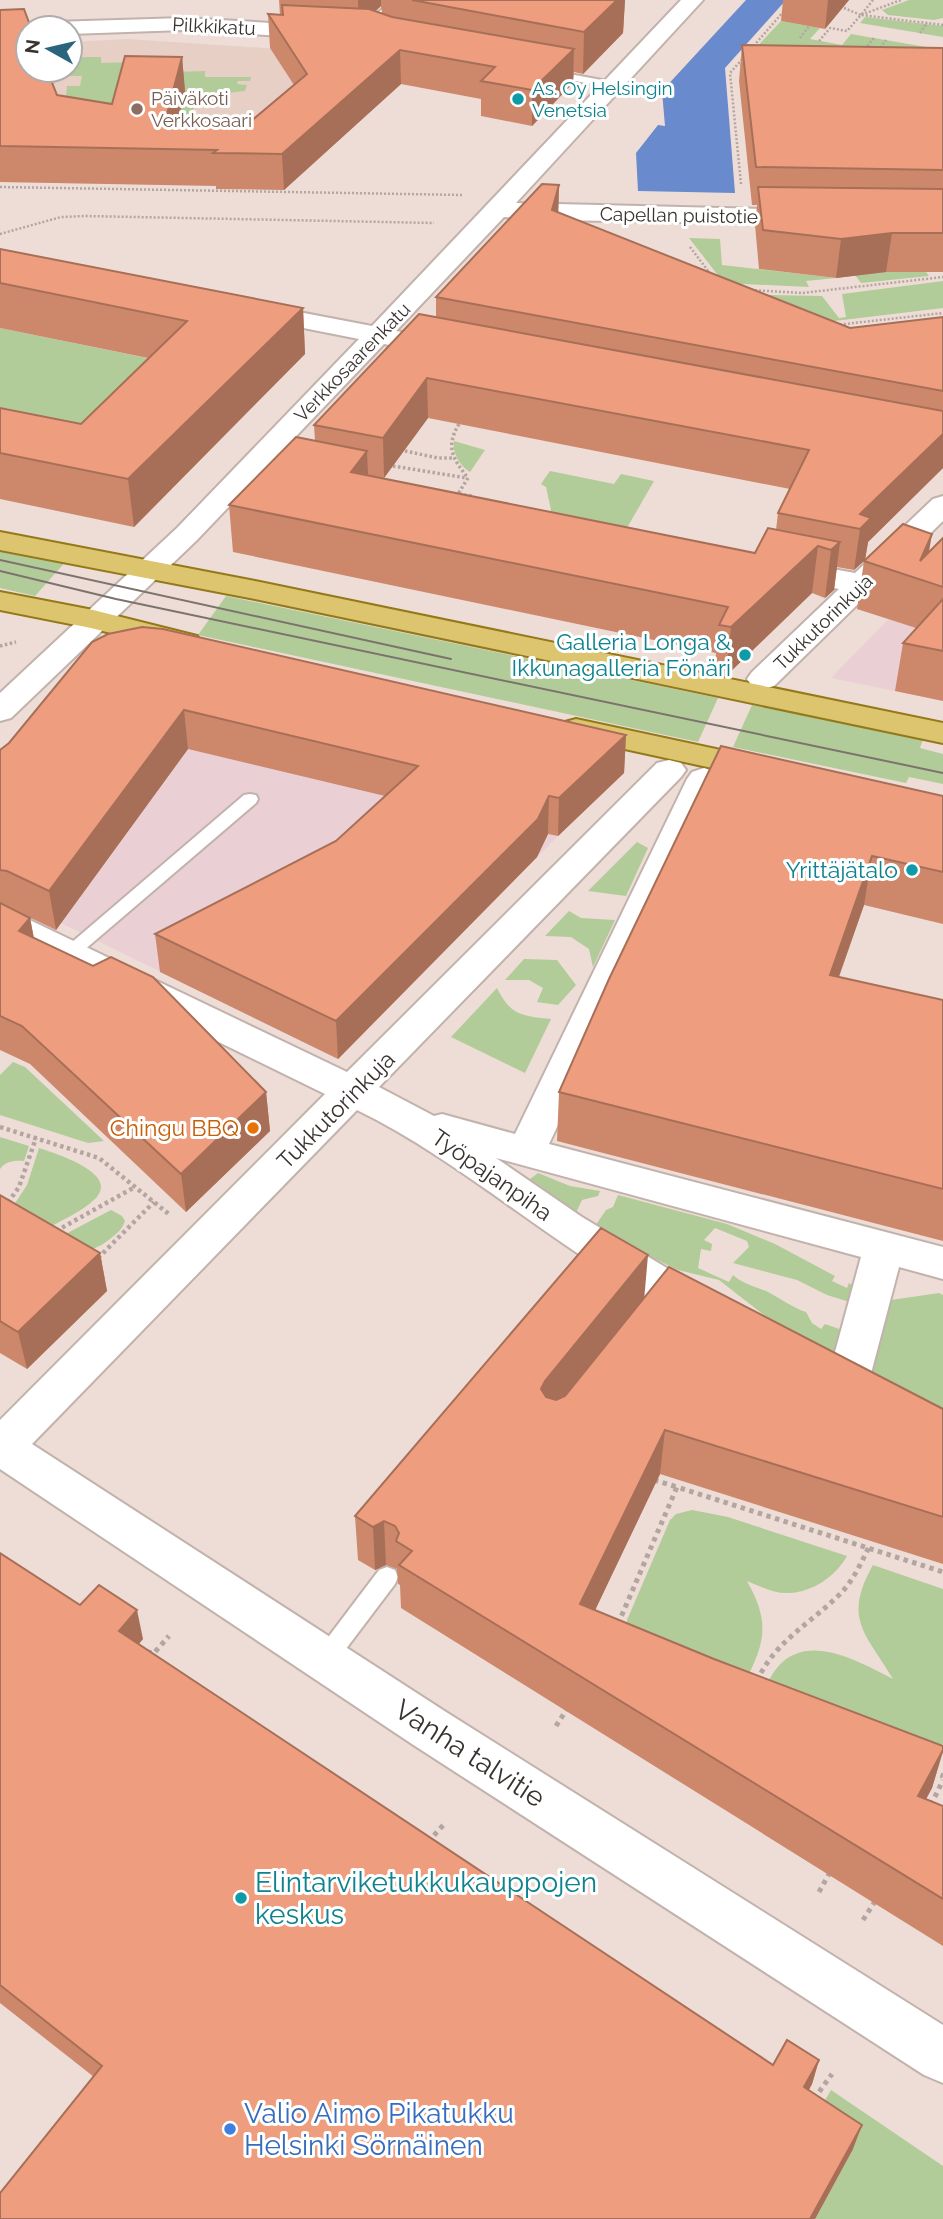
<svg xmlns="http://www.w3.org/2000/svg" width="943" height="2219" viewBox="0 0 943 2219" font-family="Raleway,sans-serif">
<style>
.commercial{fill:#ead0d5}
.built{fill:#e7cfc5}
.green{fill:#b1cc98}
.water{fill:#698acc}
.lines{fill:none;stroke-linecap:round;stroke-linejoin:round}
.lane-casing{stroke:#c2b2ac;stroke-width:4}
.street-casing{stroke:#c2b2ac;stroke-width:4}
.primary-casing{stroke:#937919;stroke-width:4}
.path-far3{stroke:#b3a5a0;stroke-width:2.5;stroke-dasharray:2 2;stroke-linecap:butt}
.path-far2{stroke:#b3a5a0;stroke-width:3.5;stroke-dasharray:2.5 2.5;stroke-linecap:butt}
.path-far1{stroke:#b3a5a0;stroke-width:4.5;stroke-dasharray:3.5 3.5;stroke-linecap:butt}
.path{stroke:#b3a5a0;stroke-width:5;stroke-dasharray:4.5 4.5;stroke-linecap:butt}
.lane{fill:#fff;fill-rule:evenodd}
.street{fill:#fff;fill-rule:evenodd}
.primary{fill:#dcc56e;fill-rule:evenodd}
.tram{stroke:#7c726e;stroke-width:2}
.wall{fill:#cd886c;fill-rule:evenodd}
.shaded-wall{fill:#a76f58}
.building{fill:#ee9e7e;stroke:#a76f58;stroke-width:2}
.culture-dot{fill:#0f9aa8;stroke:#fff;stroke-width:2.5}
.education-dot{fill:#8d6e63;stroke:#fff;stroke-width:2.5}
.food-dot{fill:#e8710a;stroke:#fff;stroke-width:2.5}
.shop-dot{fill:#3f7fe0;stroke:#fff;stroke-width:2.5}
.labels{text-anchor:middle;stroke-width:6;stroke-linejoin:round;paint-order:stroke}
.far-street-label{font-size:19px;fill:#393330;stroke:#fff}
.far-culture-label{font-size:19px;fill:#0d838f;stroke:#fff;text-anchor:start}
.far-education-label{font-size:19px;fill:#785e54;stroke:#fff;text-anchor:start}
.culture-label{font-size:23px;fill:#0d838f;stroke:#fff;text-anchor:end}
.street-label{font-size:23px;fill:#393330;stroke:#fff}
.food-label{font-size:23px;fill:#c56008;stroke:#fff;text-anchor:end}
.near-street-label{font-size:28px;fill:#393330;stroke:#fff}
.near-culture-label{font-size:28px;fill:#0d838f;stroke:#fff;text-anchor:start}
.near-shop-label{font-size:28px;fill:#366cbe;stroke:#fff;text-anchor:start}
</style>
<rect width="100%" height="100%" fill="#eeddd6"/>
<!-- commercial -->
<g class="commercial">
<path d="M943 563V701L831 678Z"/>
<path d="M98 680 624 773 558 836 338 1059 61 923 0 794Z"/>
</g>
<!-- built -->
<path class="built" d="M128 39 341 53 183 185 0 182V45L28 70H70V42Z"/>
<!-- green -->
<g class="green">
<path d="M909 0H943V18L934 20 888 15 882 10Z"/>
<path d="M865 17 943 26V37L860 23Z"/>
<path d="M781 21 820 28 810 39 842 45 851 34 943 50 762 67 739 66Z"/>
<path d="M82 57H101V63L130 62 173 72 205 71V77H251L250 81H238L237 84 247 85 245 91 218 94 216 102H196L187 123 65 108 67 86H80L82 76H59L60 70H70V60Z"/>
<path d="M689 238 720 239 722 265 836 278 806 281 809 287 724 283Z"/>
<path d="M886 272H926L929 276 861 283 855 275Z"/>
<path d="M943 281V308L801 325 758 302 770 295 822 296 839 318 846 317 842 294Z"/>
<path d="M0 328 191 367 88 472 0 454Z"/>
<path d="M454 441 485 450 470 472C460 466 452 453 454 441Z"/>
<path d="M550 471 614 484 621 474 654 481 624 533 547 518 551 510 546 487 541 484Z"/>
<path d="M0 546 68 559 35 596 0 588Z"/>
<path d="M226 596 718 698 698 742 198 635Z"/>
<path d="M752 705 923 739 920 748 943 754V784L909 777 906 783 733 747Z"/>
<path d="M637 842 648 848 626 896 588 891Z"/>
<path d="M569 911 581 918 615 920 593 967 589 949 571 937 545 936Z"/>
<path d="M524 959 557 960 576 985 558 1005 537 1002 543 988 529 980H505Z"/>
<path d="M497 988C511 1016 522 1016 551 1019L525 1073 451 1037Z"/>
<path d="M13 1062 25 1067 104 1141 88 1143 0 1115V1075Z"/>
<path d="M0 1137 29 1146 24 1161C14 1160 6 1161 0 1169Z"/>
<path d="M39 1148C54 1153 120 1173 96 1198 82 1212 60 1221 43 1231L10 1211 27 1185Z"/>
<path d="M538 1173 570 1186 600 1191 598 1196 582 1200 574 1217 521 1186Z"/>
<path d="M618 1195 727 1224 775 1244 835 1276 832 1281 847 1288 849 1283 865 1292 859 1305 827 1295 797 1280 733 1263 749 1247 747 1241 715 1228 704 1240 712 1244 711 1251 701 1249 698 1268 729 1282 733 1275C745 1286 761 1287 775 1296 786 1302 794 1308 806 1312L812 1323 821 1329 825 1324 848 1332 843 1357 773 1322 719 1280 678 1270 593 1229 606 1210 613 1207Z"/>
<path d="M111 1210 122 1216 125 1221C122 1230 117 1233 110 1239 88 1256 82 1249 58 1238Z"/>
<path d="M939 1293 943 1295V1410L869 1371 884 1301Z"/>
<path d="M692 1510 728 1517 847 1556C836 1576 813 1592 789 1593 775 1594 760 1586 747 1581 771 1624 765 1643 743 1686L627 1632V1620L670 1520 676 1514Z"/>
<path d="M873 1565 943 1589V1743L937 1761 763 1695C787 1623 846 1654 893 1679 867 1634 842 1620 873 1565Z"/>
<path d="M831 2090 943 2166V2219H815L853 2149 813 2121Z"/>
</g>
<!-- water -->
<path class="water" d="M746 0H786L725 68 735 193 638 191 636 153 658 125 665 126 662 91Z"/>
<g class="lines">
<!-- lane casing -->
<g class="lane-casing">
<g id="lane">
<path d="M547 70 613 82 619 85 613 88 543 75V71Z"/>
<path d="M250 794 256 795 258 799 256 803 76 957H64L61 953 64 949 244 795Z"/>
<path d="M387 1567 395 1570 398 1577 395 1584 333 1666 325 1670 317 1666 313 1659 317 1652 379 1570Z"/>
</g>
</g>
<!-- street casing -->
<g class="street-casing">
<g id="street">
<path d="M393 0H416L373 40 365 41 184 30 70 34V28H41L44 23 52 22 184 18 360 28Z"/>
<path d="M681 0H703L516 203 808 210 817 212 820 217 817 222 808 224 547 220 504 217 396 331 408 333 412 339 408 345 399 347 384 344 197 540 11 718 0 721V693L177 528 359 339 243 316 239 311 243 306 252 303 372 326Z"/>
<path d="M943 496V521L774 686 763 689 752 686 747 679 752 672 839 589 771 575 767 569 771 563 782 560 855 573 933 499Z"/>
<path d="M669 760 681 763 686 770 681 777 379 1087 434 1116 442 1114 515 1134 687 779 692 772 704 768 716 772 721 779 549 1144 943 1247V1279L899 1267 868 1385 862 1397 847 1402 832 1397 826 1385 861 1257 496 1158 582 1217 715 1297 721 1309 715 1321 700 1325C665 1314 634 1290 603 1270 521 1218 445 1153 357 1110L32 1444 446 1712 943 2025V2083L924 2075 412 1744 0 1469V1420L325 1094 0 935V908L13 912 347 1072 657 763Z"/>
</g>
</g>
<!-- primary casing -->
<g class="primary-casing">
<g id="primary">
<path d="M0 532 255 581 943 723V743L255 599 0 550Z"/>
<path d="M0 592 93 610 197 636 202 643 197 650 186 652 91 628 0 610Z"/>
<path d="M576 719 767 760 779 763 784 770 779 777 767 780 565 736 560 729 565 722Z"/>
</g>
</g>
<!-- path-far3 -->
<g class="path-far3">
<path d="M873 0 861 15 943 25"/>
<path d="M844 8 861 15"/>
<path d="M920 33 927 23"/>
<path d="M800 38 809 26"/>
<path d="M819 41 830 28 847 31 861 15 901 0"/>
<path d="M751 49 784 11"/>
<path d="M865 49 874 38"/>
<path d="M878 51 886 40"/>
<path d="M741 184 730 73 745 56"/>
<path d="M0 187 463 195"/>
<path d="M0 234 61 217 85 216 434 223"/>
<path d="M690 247 712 276"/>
<path d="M751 290 802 293 943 277"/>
<path d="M836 325 943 313"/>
</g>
<!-- path-far2 -->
<g class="path-far2">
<path d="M459 424C445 447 453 459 468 478L458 494 472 496"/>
<path d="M405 451 438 458H453"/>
<path d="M393 466 467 478"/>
<path d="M0 646 16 642"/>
</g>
<!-- path-far1 -->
<g class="path-far1">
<path d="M0 1127 99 1158 170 1215"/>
<path d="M0 1214 19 1187 36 1138"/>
<path d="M56 1231 135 1187"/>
<path d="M98 1258 154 1202"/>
</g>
<!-- path -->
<g class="path">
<path d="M654 1480 677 1487"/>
<path d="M618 1624 677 1487 943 1572"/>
<path d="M147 1652 154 1653 169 1636"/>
<path d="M757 1681C775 1641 810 1624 840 1594 853 1581 861 1563 869 1547"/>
<path d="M556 1726 569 1706"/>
<path d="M932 1772 943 1776"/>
<path d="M931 1805 943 1780"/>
<path d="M428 1842 446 1822"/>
<path d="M819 1892 829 1874"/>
<path d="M863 1920 876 1900"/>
<path d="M814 2099 832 2074"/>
</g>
<!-- lane -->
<use href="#lane" class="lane"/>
<!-- street -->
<use href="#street" class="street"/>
<!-- primary -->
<use href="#primary" class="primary"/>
<!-- tram -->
<g class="tram">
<path d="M0 560 451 659"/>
<path d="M0 571 116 599 943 773"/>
</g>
</g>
<!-- wall -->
<g class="wall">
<path d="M279 0H625L623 33 583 74 574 72 573 83 532 126 481 116V99L401 84 284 190 216 189V186L0 182V10L57 95 112 104 182 57 185 91 179 116 244 127 294 85 270 48 268 14 280 15ZM381 6 382 13 376 11Z"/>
<path d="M783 0H849L825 29 781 21Z"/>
<path d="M742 45 943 48V272H886L836 278 759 269 755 225 757 205H752L739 81Z"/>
<path d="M559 185 558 213 850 328 943 317V468L868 542 865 560 854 570 837 567 834 590 825 598 812 593 726 676 714 673 716 653 233 552 229 505 315 441 314 425 436 317V297ZM428 418 790 489 778 513 776 530 755 553 368 475 384 478Z"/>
<path d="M0 249 303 308 305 354 134 527 0 499V408L81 424 148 358 0 328Z"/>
<path d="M943 538V701L895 691 903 643 916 628 857 609 864 561 929 552Z"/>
<path d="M92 642 626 735 624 773 558 836 548 834 537 857 338 1059 160 972 155 934 336 841 385 796 188 749 56 930 14 910 30 918 34 938 266 1092 270 1131 186 1212 30 1064 0 1050V750L9 743Z"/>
<path d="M943 796V924L864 905 839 977 943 1000V1241L557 1141 559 1092Z"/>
<path d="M0 1195 100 1253 107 1291 27 1369 0 1353Z"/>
<path d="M644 1299 943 1409V1564L660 1474 595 1610 714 1659 943 1746V1752L932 1788 926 1799 943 1806V1946L401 1608 400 1585 398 1584 397 1569 386 1565 375 1570 358 1560 355 1516Z"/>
<path d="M0 1553 80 1605 143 1639 139 1644 773 2065 819 2060 812 2084 809 2090 853 2149 815 2219H0L94 2077 0 2003Z"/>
</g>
<!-- shaded-wall -->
<g class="shaded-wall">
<path d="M358 0H381V6L359 25Z"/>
<path d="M617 0H625L623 33 583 74 584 32Z"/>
<path d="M828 0H849L825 29Z"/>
<path d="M574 49 573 83 532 126V90Z"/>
<path d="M400 50 401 84 284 190 282 154Z"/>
<path d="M182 57 185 91 171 149 167 114Z"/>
<path d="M559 185 558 223 552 210Z"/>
<path d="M892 233 886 272 836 278 841 239Z"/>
<path d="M303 308 305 354 134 527 128 479Z"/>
<path d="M427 378 428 418 384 478 383 438Z"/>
<path d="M943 434V468L868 542 865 560 854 570 860 529V514Z"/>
<path d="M367 451 369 498 351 472Z"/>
<path d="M932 534 924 581 920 561Z"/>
<path d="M840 542 834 590 825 598 831 550Z"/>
<path d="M818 546 812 593 726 676 731 627Z"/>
<path d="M184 710 188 749 56 930 49 891Z"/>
<path d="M626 735 624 773 558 836 559 798Z"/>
<path d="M549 796 548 834 537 857 338 1059 336 1021Z"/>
<path d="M872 856 864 905 822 1024 830 975Z"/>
<path d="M30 918 37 956 19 931Z"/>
<path d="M266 1092 270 1131 186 1212 181 1174Z"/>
<path d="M100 1253 107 1291 27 1369 18 1332Z"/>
<path d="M648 1255 644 1301 543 1425 541 1389 545 1381Z"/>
<path d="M665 1430 660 1474 578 1646 580 1604Z"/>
<path d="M384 1521 386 1565 375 1570 373 1527Z"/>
<path d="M137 1610 143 1639 125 1659 119 1631Z"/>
<path d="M943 1750 932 1788 906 1836 918 1796Z"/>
<path d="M819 2060 812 2084 797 2110 804 2087Z"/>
<path d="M862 2125 853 2149 815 2219H810Z"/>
</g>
<!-- building -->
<g class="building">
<path d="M412 0H617L584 32Z"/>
<path d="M282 5 369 9 392 17 574 49 532 90 481 81 495 67 400 50 282 154 213 153 217 150 0 146V10L24 9 31 28H28V70H47L57 95 112 104 125 56 182 57 167 114 244 127 307 74 268 14 283 15Z"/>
<path d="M742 45 943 48V170L756 167Z"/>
<path d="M542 184 559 185 552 210 850 328 943 317V391L436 297Z"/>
<path d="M758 187 943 189V233H892L841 239 763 230Z"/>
<path d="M0 249 303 308 128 479 0 453V408L81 424 187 321 0 283Z"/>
<path d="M419 314 943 411V434L860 514 871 518 860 529 778 513 809 450 427 378 383 438 314 425Z"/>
<path d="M296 437 367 451 351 472 755 553 768 528 840 542 831 550 818 546 731 627 719 625 728 607 229 505Z"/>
<path d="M903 524 932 534 920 561 943 538V587L864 561Z"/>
<path d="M943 599V651L903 643Z"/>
<path d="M142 627 163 629 626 735 559 798 549 796 538 819 336 1021 155 934 336 841 418 766 184 710 49 891 7 871 0 870V750L9 743 92 642 108 634Z"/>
<path d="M721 746 943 796V872L872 856 830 975 943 1000V1189L559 1092 609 979Z"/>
<path d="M0 903 30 918 19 931 93 966 111 957 153 977 266 1092 181 1174 22 1026 0 1016Z"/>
<path d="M0 1195 100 1253 18 1332 0 1321Z"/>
<path d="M601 1228 648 1255 545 1381 541 1389 546 1397 556 1400 565 1396 669 1267 943 1409V1517L665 1430 580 1604 714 1659 943 1746V1750L918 1796 943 1806V1899L399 1565 412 1551 396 1541 399 1533 395 1526 384 1521 373 1527 355 1516Z"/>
<path d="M0 1553 80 1605 99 1585 137 1610 119 1631 773 2065 787 2040 819 2060 804 2087 862 2125 810 2219H0V2193L102 2066 0 1985Z"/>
</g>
<!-- markers -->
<g class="culture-dot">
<circle cx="518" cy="99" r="7"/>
<circle cx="745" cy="655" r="7"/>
<circle cx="912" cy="870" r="7"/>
<circle cx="241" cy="1898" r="7"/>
</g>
<circle class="education-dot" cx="137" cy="109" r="7"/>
<circle class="food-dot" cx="253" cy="1128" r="7"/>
<circle class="shop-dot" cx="230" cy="2129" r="7"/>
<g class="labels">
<!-- far-street labels -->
<g class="far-street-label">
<text transform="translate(214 26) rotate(3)" y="7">Pilkkikatu</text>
<text transform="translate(679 215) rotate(1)" y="7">Capellan puistotie</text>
<text transform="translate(352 362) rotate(-46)" y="7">Verkkosaarenkatu</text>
<text transform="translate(823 622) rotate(-44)" y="7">Tukkutorinkuja</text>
</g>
<!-- far-culture labels -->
<g class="far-culture-label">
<text x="532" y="95">As. Oy Helsingin<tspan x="532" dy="22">Venetsia</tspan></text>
</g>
<!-- far-education labels -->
<g class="far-education-label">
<text x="151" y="105">Päiväkoti<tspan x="151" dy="22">Verkkosaari</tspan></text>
</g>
<!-- culture labels -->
<g class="culture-label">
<text x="731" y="650">Galleria Longa &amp;<tspan x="731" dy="26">Ikkunagalleria Fönäri</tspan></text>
<text x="898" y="878">Yrittäjätalo</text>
</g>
<!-- street labels -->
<g class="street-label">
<text transform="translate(336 1110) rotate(-45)" y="8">Tukkutorinkuja</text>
<text transform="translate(492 1175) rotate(35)" y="8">Työpajanpiha</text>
</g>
<!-- food labels -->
<g class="food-label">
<text x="239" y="1136">Chingu BBQ</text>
</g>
<!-- near-street labels -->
<g class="near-street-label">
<text transform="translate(470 1753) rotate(33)" y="10">Vanha talvitie</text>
</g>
<!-- near-culture labels -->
<g class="near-culture-label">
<text x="255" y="1892">Elintarviketukkukauppojen<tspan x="255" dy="32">keskus</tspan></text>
</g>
<!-- near-shop labels -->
<g class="near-shop-label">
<text x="244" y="2123">Valio Aimo Pikatukku<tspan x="244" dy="32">Helsinki Sörnäinen</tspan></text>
</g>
</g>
<!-- north arrow -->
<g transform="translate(49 49) rotate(278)"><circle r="33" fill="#ffffff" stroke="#b0adac" stroke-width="2"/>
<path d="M0-5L12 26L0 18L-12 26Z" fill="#2a657d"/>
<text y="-10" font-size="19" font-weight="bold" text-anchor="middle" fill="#393330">N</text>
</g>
</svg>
